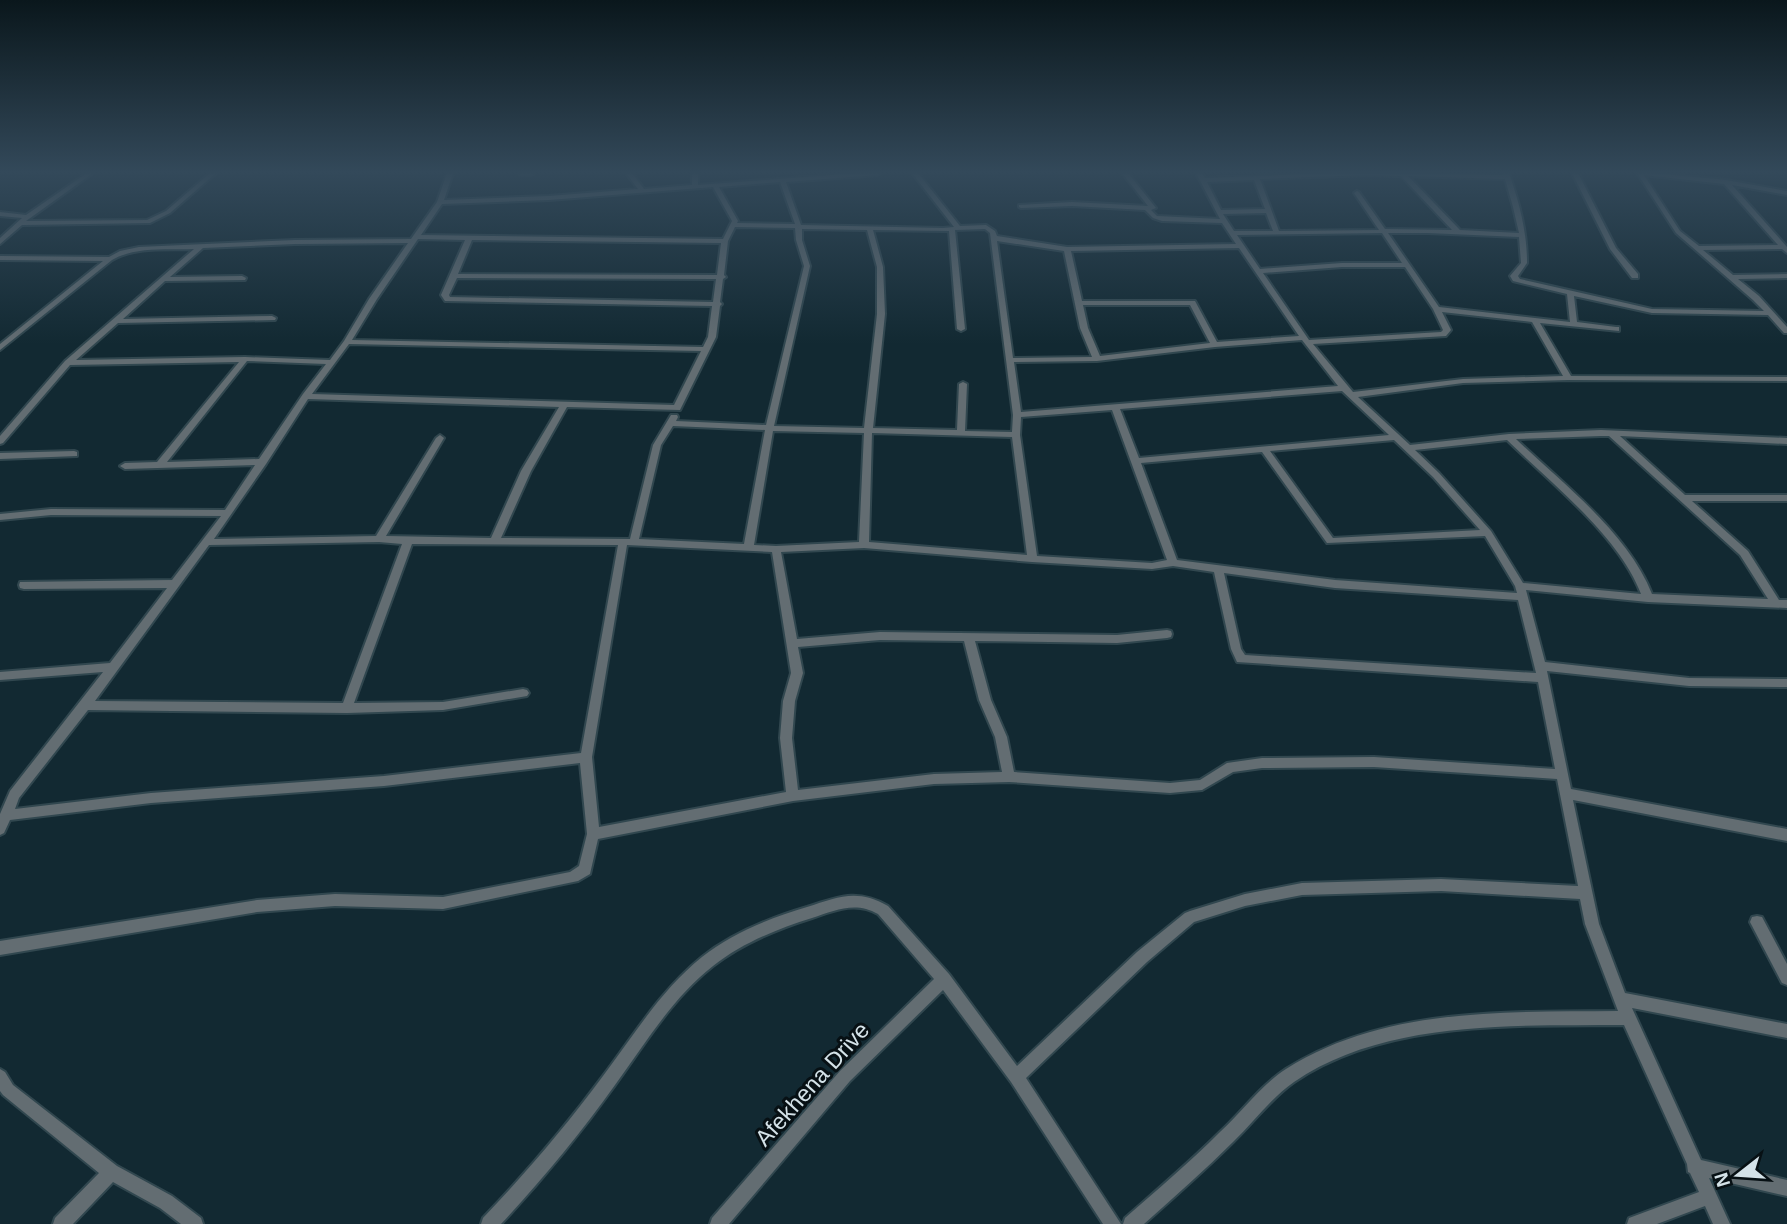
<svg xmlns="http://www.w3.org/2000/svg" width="1787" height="1224" viewBox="0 0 1787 1224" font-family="Arial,sans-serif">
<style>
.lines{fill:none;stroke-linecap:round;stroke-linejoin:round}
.street-casing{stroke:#31474f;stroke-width:4}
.street{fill:#636d72;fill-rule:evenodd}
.labels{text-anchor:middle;stroke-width:6;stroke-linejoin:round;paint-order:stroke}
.near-street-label{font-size:23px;fill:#d4e2e8;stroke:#071014}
</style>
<rect width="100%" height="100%" fill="#122932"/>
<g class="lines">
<!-- street casing -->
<g class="street-casing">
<g id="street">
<path d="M87 173H93L26 221 147 220 166 211 210 173H216L170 213 150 223 22 225 0 244V238L22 218 0 216V212L26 215Z"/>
<path d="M447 173H453L444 200 549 196 638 189 626 173H632L644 189 692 185V173H698V185L859 173H880L877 175 786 182 801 225 943 228 954 227 912 173H918L960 226 986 225 995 231 997 236 1067 247 1236 244 1222 223 1162 221 1153 218 1145 210 1072 206 1021 208 1019 207V205L1072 202 1148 206 1122 173H1128L1156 208 1151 210 1157 216 1220 219 1196 173H1202L1205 178 1333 173 1504 175 1503 173H1509C1519 202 1527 231 1527 263L1518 276 1520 279 1652 309 1764 311 1753 300 1676 233 1637 173H1653L1726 180 1787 191V195L1732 185 1787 247V253L1782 249 1703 250 1733 275 1787 274V278L1738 279 1759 296 1787 327V333H1784L1768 315 1652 313 1574 296 1577 322 1616 327H1619V331L1540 323 1571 376 1787 377V381L1568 380 1463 383 1358 397 1410 445 1509 434 1601 430 1787 438V444L1620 436 1685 495H1787V501H1692L1748 551 1779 600H1787V608L1648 602 1526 590 1545 662 1689 678 1787 679V687L1689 686 1547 671 1571 789 1787 829V841L1573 800 1599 924 1625 993 1787 1024V1038L1632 1008 1701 1160 1787 1180V1196L1709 1178 1730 1224H1713L1705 1206 1657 1224H1627L1629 1218 1699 1192 1690 1173 1688 1172 1687 1164 1624 1025C1518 1026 1386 1019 1294 1082 1271 1098 1254 1122 1234 1141 1205 1170 1174 1197 1144 1224H1123L1125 1218C1157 1190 1190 1162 1220 1132 1242 1112 1260 1086 1286 1069 1384 1007 1506 1012 1618 1011L1585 924 1580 899 1441 891 1302 895 1245 906 1194 922 1147 962 1026 1078 1121 1224H1103L1011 1082 943 990 850 1081 729 1224H710L712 1218 840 1071 934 979 878 914C856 901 835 910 812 918 777 929 742 943 713 966 672 998 645 1044 615 1085 580 1134 542 1180 501 1224H481L483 1218C526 1173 566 1126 603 1076 634 1035 661 990 702 957 732 933 770 918 807 907 838 897 857 888 888 906L949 974 1017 1066 1137 952 1185 913 1190 911 1245 894 1302 883 1441 879 1578 886 1557 779 1374 767 1262 768 1233 772 1202 790 1170 793 1009 782 934 784 793 801 598 839 590 874 578 881 443 909 335 906 257 912 0 955V941L257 900 335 894 443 897 570 872 579 866 587 834 580 763 384 786 151 803 10 820 4 833 0 835V814L10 791 103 672 0 680V672L110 663 167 588 24 589 20 588 19 585 20 582 172 580 221 516 51 515 0 520V514L51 509 225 510 255 465 125 469 120 466 125 463 157 462 239 362 70 365 3 443 0 444V436L65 361 194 249C167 250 136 246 112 260L0 350V344L103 261 0 260V256L109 257 120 251 139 247 295 240 411 239 437 202ZM1366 175 1401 176 1452 230 1385 229 1359 192 1357 191 1354 193 1379 230 1279 231 1260 179ZM1644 175 1724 184 1778 245 1699 246 1680 231ZM1408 176 1505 179 1513 207 1519 233 1460 230ZM1254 180 1265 209 1221 210 1207 182ZM780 182 795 224 737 223 738 221 719 187ZM713 187 732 221 723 239 421 235 442 204 549 200ZM1266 213 1273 231H1234L1223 214ZM735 227 795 228 796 240 804 266 766 425 676 421 678 417 677 415H671L653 445 630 539 501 538 531 471 567 407 680 410 716 337 720 306 722 304 720 302 723 279 726 277 724 275 728 241ZM802 229 867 230 877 267V314L864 428 774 426 810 266 802 240ZM985 229 990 233 1013 415 1012 432 965 431 967 384 963 382 959 384 957 430 873 428 885 314 883 267 873 230 949 231 957 329 961 331 965 329 955 230ZM1382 233 1402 263H1342L1260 269 1237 235ZM1388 233H1428L1519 237 1521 263 1510 276 1513 281 1567 294 1570 322 1439 307ZM418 239 465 240 441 295 445 301 712 306 708 337 703 347 352 340 377 299ZM472 240 721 243 717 275 458 274ZM997 241 1064 251 1080 328 1092 357 1013 358ZM408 243 369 299 344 341 330 360 245 357 76 360 118 323 275 320 276 318 272 316 123 319 165 281 245 280 246 278 242 276 170 277 203 248 295 244ZM1239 248 1299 336 1217 342 1195 301H1082L1071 251ZM1342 267H1405L1433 309 1443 330 1441 332 1309 340 1263 273ZM457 278 716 279 713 302 450 297 449 295ZM1083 305H1190L1210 343 1100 356 1088 328ZM1442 312 1532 322 1563 376 1463 379 1353 392 1313 344 1446 336 1451 330ZM1302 340 1338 386 1021 412 1014 362 1097 361 1215 347ZM349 344 701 351 674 405 312 394ZM247 361 326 364 303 394 259 459 167 462ZM1342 391 1389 435 1139 458 1120 409ZM308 399 559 407 521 471 491 538 386 536 444 438 440 435 436 438 376 536 214 539 266 464ZM1112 410 1167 560 1152 563 1037 556 1020 435 1021 417ZM673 426 765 430 744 544 639 539 661 445ZM773 431 864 433 859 542 776 546 754 545ZM872 433 1012 437 1027 555 869 542ZM1601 436H1609L1740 555 1768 599 1652 594C1628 533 1563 484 1516 439ZM1394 440 1433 477 1480 530 1333 538 1270 451ZM1507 440C1551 483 1619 536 1641 594L1523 583 1491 531 1439 473 1415 450ZM1262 452 1327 543 1485 536 1515 586 1517 593 1335 580 1177 560 1141 463ZM379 542 402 544 343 703 95 701 209 545ZM412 544 618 545 581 753 384 776 151 793 15 809 19 798 88 710 347 713 443 710 527 696 529 693 527 690 523 689 443 702 354 703ZM627 545 772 552 791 673 783 701 780 738 786 792 599 827 592 757ZM864 548 1032 562 1152 569 1173 566 1214 572 1231 649 1237 662 1538 682 1555 769 1374 757 1262 758 1227 763 1200 780 1170 783 1014 772 1007 737 991 700 975 641 1117 643 1167 638 1171 637 1172 634 1171 631 1167 630 1117 635 880 632 797 639 781 552ZM1224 573 1335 588 1518 600 1536 673 1245 655 1241 649ZM880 640 964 641 979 700 995 737 1002 772 934 774 798 790 792 738 795 701 803 673 798 647Z"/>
<path d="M519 173H534C531 176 522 176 519 173Z"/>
<path d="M1572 173H1578L1616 248 1638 274V278H1632L1610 249Z"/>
<path d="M74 451 77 452V456L0 459V453Z"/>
<path d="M1757 916 1762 917 1787 964V985L1782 983 1750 922 1752 917Z"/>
<path d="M0 1069 5 1072 13 1085 117 1166 172 1196 201 1218 203 1224H181L160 1208 113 1182 73 1224H53L55 1218 99 1173 3 1095 0 1091Z"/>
</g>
</g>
<!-- street -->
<use href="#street" class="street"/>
</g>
<!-- sky -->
<linearGradient id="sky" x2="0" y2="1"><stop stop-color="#0a171c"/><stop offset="0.5" stop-color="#33495a"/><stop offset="1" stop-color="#33495a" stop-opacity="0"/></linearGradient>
<rect width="1787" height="344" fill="url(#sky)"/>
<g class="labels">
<!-- near-street labels -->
<g class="near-street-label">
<text transform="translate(812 1084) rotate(-48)" y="8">Afekhena Drive</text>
</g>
</g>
<!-- north arrow -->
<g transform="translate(1738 1175) rotate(253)" stroke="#071014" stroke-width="5" paint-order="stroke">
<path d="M0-5L12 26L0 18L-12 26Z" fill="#d4e2e8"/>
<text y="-10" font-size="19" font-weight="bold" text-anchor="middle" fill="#d4e2e8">N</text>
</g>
</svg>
